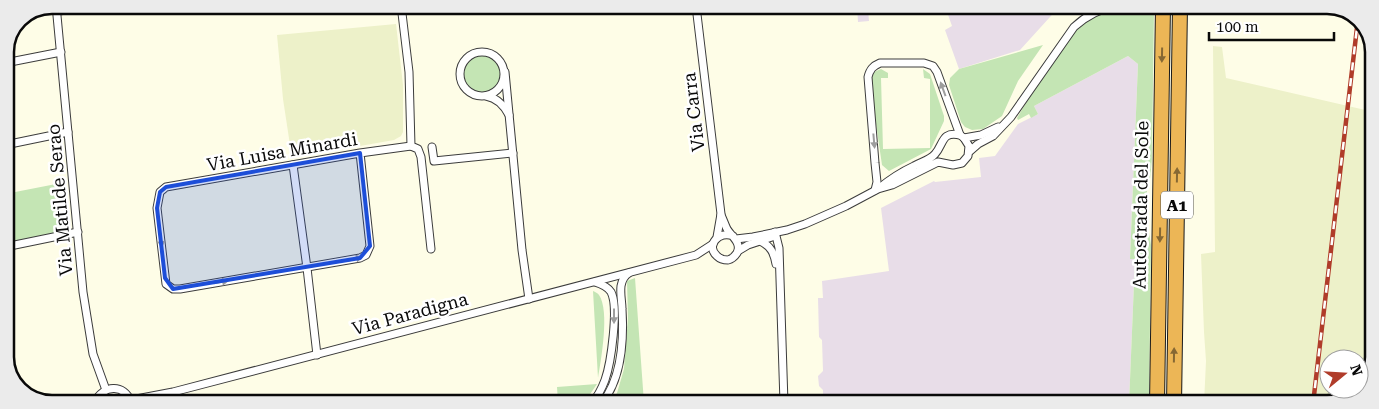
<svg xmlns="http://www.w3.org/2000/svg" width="1379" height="409" viewBox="0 0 1379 409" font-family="'Roboto Serif',serif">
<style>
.industrial{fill:#e8dde8}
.farmland{fill:#edf1c9;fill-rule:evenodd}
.green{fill:#c4e5b4}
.plaza{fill:#ebead9}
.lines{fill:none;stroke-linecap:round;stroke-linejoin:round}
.street-casing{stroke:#3c3c3c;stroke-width:9}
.highway-casing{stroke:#1a1a1a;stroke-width:16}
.street{stroke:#fff;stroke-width:7}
.highway{stroke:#ecb656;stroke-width:14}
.rail-casing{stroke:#b03c2a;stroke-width:4.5}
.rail{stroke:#fff;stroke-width:2.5;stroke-dasharray:8;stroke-linecap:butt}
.oneway{fill:#866833}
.oneway2{fill:#9d9d9d}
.marked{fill:#1d4ed8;fill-opacity:0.2;stroke:#1d4ed8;stroke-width:4;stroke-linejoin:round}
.labels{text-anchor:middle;stroke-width:5;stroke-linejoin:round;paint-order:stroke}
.shield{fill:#fff;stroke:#535353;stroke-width:1}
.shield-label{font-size:16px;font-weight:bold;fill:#090909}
.street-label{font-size:18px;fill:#090909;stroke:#fff}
.rim{fill:none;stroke:#090909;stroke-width:2.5}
</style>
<rect width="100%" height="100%" fill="#fefde7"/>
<!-- industrial -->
<g class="industrial">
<path d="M857 6H1060L1020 50 959 69 945 30 952 26 946 9H868L869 21 858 22Z"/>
<path d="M1128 56 1138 64 1130 258 1135 259 1129 404 823 403V390L819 386 818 376 823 371 822 340 819 337 818 298H823L822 281 889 271 881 208 934 181 935 182 981 177 979 158 995 156 1018 124 1038 114 1034 106Z"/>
</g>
<!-- farmland -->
<g class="farmland">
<path d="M396 24 403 85V132L401 136 394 140 292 158 283 99 277 35Z"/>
<path d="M1213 46 1222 47 1226 78 1374 112 1372 370 1356 394 1327 404H1204L1206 361 1204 332 1201 254 1215 252ZM1329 359H1359V389H1329Z"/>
</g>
<!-- green -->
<g class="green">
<path d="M1140 8 1154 10 1152 159 1150 179 1147 189 1146 214 1151 245 1149 404H1129L1135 259H1130L1138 64 1128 56 1034 106 1038 114 1031 118 1029 114 1018 120 1017 118 1034 89 1073 34C1093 12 1111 9 1140 8Z"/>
<path d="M1043 45 1018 81 1002 116 983 129 972 130 965 127 961 122 949 85 950 78 959 69Z"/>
<circle cx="482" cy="74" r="19"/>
<path d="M881 69 888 73V78H881L883 149 930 148V79L924 78 923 69 930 74 944 116V121L931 149 889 171 882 165 870 83 874 72Z"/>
<path d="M56 184 61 232 5 243V194Z"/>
<path d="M635 278 644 403H610L617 393 624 369 628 318 627 281Z"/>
<path d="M593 291C595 292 598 293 599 295 610 311 601 360 598 378Z"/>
<path d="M597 384 584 403H558L557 387Z"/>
</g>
<!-- plaza -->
<path class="plaza" d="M8 96 15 133 5 135V96Z"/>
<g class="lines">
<!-- street casing -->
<g class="street-casing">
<g id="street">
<path d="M56 5 83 292 93 354 106 390"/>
<path d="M401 5 409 72 411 146 418 149 421 157 431 249"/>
<path d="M696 6 721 214 717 237"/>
<path d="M57 11 134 5"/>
<circle cx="482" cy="74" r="22"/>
<path d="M5 63 61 52"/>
<path d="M505 72 522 250 529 299"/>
<path d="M486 96C497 98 504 105 509 115"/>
<path d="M964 138 981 135 998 127"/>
<path d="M5 145 68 132"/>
<path d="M432 147 434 161 513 153"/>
<path d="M970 151 978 144 993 136 1011 117 1074 27C1086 16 1098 9 1115 6"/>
<path d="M360 153 370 246 366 255 360 258 180 289H173L166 284 157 208 160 192 166 187 360 153 411 146"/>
<path d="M293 165 307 268 317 355"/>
<path d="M875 190 877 182 875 163 868 77C870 69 873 66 880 63H924L933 66 937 72 960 135"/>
<path d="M721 215C723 219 725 225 727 229 732 237 742 243 737 253 735 256 732 259 728 260 724 260 720 259 717 256 705 246 719 230 733 236"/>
<path d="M775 232 779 248 784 403"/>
<path d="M736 239 753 237 787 230 805 224 846 206 878 189 892 185 938 162 953 165 962 163 968 156 969 146 964 138 960 135C941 131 944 144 935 154 930 160 921 162 914 166 901 172 889 180 878 189"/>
<path d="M760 241C771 246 774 253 776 264"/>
<path d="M5 247 78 232"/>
<path d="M738 251 748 245 772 237"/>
<path d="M131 400 173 392 696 255 713 244"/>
<path d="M95 402C103 385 124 383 131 402"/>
<path d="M592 403C598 396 602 388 605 380 611 363 619 307 611 292 608 287 601 284 595 282"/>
<path d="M602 403C622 378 624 341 622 309 622 302 620 294 621 286 622 280 624 276 629 273"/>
</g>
</g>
<!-- highway casing -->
<g class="highway-casing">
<g id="highway">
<path d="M1157 404 1163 6"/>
<path d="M1174 404 1180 6"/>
</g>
</g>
<!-- street -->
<use href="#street" class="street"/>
<!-- highway -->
<use href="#highway" class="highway"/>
<!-- rail casing -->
<g class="rail-casing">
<path id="rail" d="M1313 404 1358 19"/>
</g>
<!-- rail -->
<use href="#rail" class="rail"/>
</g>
<!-- one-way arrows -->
<defs><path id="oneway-solid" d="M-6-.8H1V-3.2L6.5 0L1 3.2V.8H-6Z" transform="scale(1.25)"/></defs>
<g class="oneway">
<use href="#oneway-solid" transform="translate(1162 55) rotate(91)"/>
<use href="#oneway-solid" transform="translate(1177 175) rotate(-89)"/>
<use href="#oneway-solid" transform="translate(1160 235) rotate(91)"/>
<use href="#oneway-solid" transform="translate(1174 355) rotate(-89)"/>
</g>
<g class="oneway2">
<use href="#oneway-solid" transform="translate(943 89) rotate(-110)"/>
<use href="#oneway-solid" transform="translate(874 141) rotate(85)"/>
<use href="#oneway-solid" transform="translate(161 240) rotate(83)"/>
<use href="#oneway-solid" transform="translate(355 259) rotate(-14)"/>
<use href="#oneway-solid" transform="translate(221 282) rotate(-9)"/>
<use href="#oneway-solid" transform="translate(614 316) rotate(90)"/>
</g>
<!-- marked area -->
<path class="marked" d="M360 153 370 246 360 258 173 289 165 278 157 208 160 192 166 187Z"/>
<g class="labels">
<!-- shield labels -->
<rect class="shield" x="1161" y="191.5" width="32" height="27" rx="4"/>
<g class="shield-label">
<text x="1177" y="211">A1</text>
</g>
<!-- street labels -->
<g class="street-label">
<text transform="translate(694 112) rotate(-97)" y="6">Via Carra</text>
<text transform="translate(282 152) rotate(-10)" y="6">Via Luisa Minardi</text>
<text transform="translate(60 200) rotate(-95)" y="6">Via Matilde Serao</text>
<text transform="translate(1141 205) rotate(-89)" y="6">Autostrada del Sole</text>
<text transform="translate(410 314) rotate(-15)" y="6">Via Paradigna</text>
</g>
</g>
<!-- crop -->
<path d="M0 0H1379V409H0ZM52 14H1327A38 38 0 0 1 1365 52V357A38 38 0 0 1 1327 395H52A38 38 0 0 1 14 357V52A38 38 0 0 1 52 14Z" fill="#ebebeb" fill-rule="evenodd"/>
<path class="rim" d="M52 14H1327A38 38 0 0 1 1365 52V357A38 38 0 0 1 1327 395H52A38 38 0 0 1 14 357V52A38 38 0 0 1 52 14Z"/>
<!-- north arrow -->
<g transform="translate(1344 374) rotate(72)"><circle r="24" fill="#ffffff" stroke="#9d9d9d"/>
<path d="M0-4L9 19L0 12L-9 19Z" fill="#b03c2a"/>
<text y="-8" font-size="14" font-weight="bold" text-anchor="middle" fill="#090909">N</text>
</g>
<!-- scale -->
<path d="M1209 32v8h125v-8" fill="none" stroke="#090909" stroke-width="2.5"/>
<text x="1216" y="32" font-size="15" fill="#090909" stroke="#ffffff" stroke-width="4" paint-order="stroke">100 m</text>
</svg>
